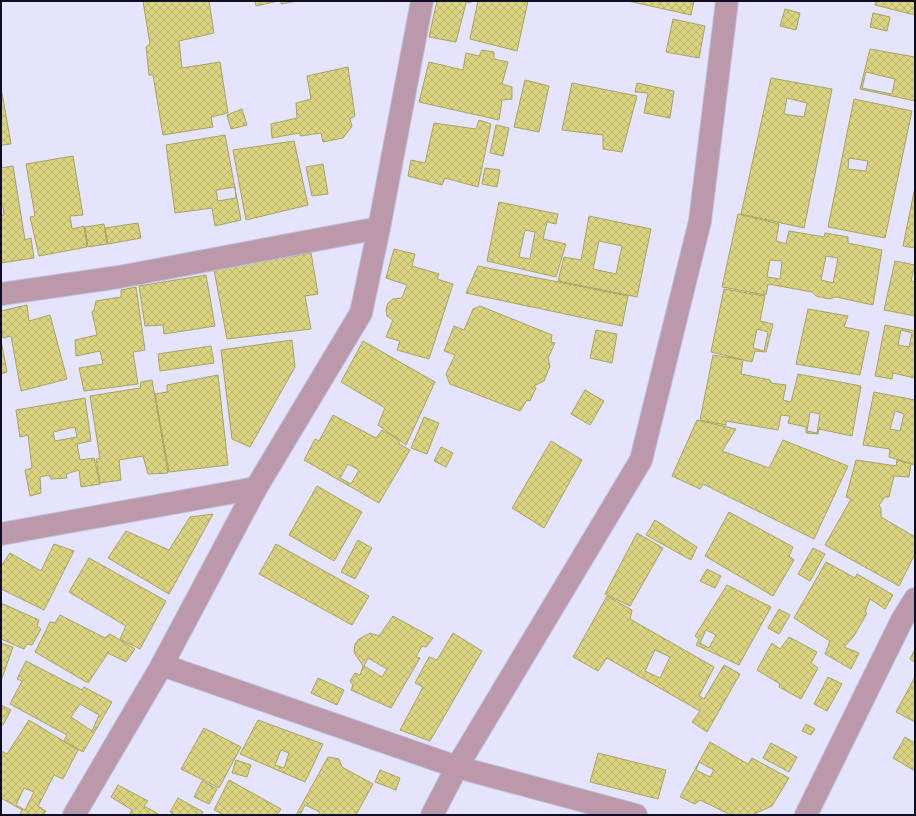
<svg xmlns="http://www.w3.org/2000/svg" width="916" height="816" viewBox="0 0 916 816" font-family="'Varela Round',sans-serif">
<style>
.building{fill:url(#building-cross-hatch);stroke:#a8a360;fill-rule:evenodd}
.lines{fill:none;stroke-linecap:round;stroke-linejoin:round}
.minor-casing{stroke:#c2c2db;stroke-width:24}
.minor{stroke:#bb99ab;stroke-width:22}
</style>
<defs>
<pattern id="building-cross-hatch" width="8" height="8" patternUnits="userSpaceOnUse"><rect width="8" height="8" fill="#dad380"/><path d="M0 0l8 8M0 8l8-8" fill="none" stroke="#bab46e"/></pattern>
</defs>
<rect width="100%" height="100%" fill="#e4e4fe"/>
<!-- building -->
<g class="building">
<path d="M143 1H209L214 33 179 41 182 68 220 62 228 113 211 117 213 127 163 135 153 75H149L146 47 150 44Z"/>
<path d="M255 1H278L256 6Z"/>
<path d="M281 1H298L281 4Z"/>
<path d="M437 1H475L466 3 456 42 429 37Z"/>
<path d="M478 1H528L517 51 470 39Z"/>
<path d="M628 1H694L691 15Z"/>
<path d="M876 1H915V15L875 5Z"/>
<path d="M785 9 800 13 796 30 780 26Z"/>
<path d="M873 13 890 17 887 31 870 27Z"/>
<path d="M673 19 705 26 699 58 666 52Z"/>
<path d="M870 49 915 57V101L860 89ZM866 72 895 79 892 94 862 88Z"/>
<path d="M482 50 494 52V59L508 62 502 84 512 87V99L502 100 499 120 419 102 429 62 463 70 466 53 479 56Z"/>
<path d="M348 67 355 116 350 119 352 126 343 138 323 142 321 133 301 136 299 133 272 138 271 124 297 118 296 103 311 99 307 76Z"/>
<path d="M771 78 832 89 804 228 741 214ZM787 98 807 103 804 117 784 114Z"/>
<path d="M525 80 549 86 539 132 514 127Z"/>
<path d="M572 83 637 96 622 152 603 149V135L562 130Z"/>
<path d="M637 83 674 91 670 118 644 113 648 93 635 92Z"/>
<path d="M1 93H2L11 144 1 145Z"/>
<path d="M854 99 912 111 885 238 828 227ZM849 158 868 161 866 171 848 169Z"/>
<path d="M242 109 247 125 231 129 227 115Z"/>
<path d="M479 120 491 124 478 187 445 178 442 185 408 176 411 160 425 163 434 123 476 129Z"/>
<path d="M496 125 509 128 503 156 490 153Z"/>
<path d="M225 135 241 220 215 226 212 208 175 213 166 145ZM235 187 236 198 218 201 216 190Z"/>
<path d="M294 141 308 205 246 220 233 150Z"/>
<path d="M73 156 83 215 70 216 72 229 84 226 87 247 39 256 30 217 35 216 26 164Z"/>
<path d="M323 164 328 194 312 196 306 167Z"/>
<path d="M13 166 25 240 31 238 34 258 1 263V215H4L3 206 1 207V168Z"/>
<path d="M485 168 500 170 497 187 482 184Z"/>
<path d="M915 187V248L903 246Z"/>
<path d="M499 202 558 214 556 224 547 222 543 239 566 244 556 277 487 261ZM525 230 535 232 530 259 519 257Z"/>
<path d="M738 214 779 224 776 241 786 244 789 231 824 237 825 233 848 237V243L882 250 873 305 836 297 829 299 816 296 812 292 768 284 766 295 722 287ZM826 256 838 258 833 283 821 280ZM770 260 782 261 780 279 767 277Z"/>
<path d="M589 216 651 229 637 297 558 281 564 257 581 260ZM599 241 622 246 616 274 593 269Z"/>
<path d="M138 223 141 238 108 244 105 228Z"/>
<path d="M104 224 107 244 88 247 85 227Z"/>
<path d="M394 249 415 254 412 266 439 274 437 279 453 284 429 359 397 350 400 341 386 337 393 320 387 316 386 309 388 303 393 299 402 298 407 285 386 278Z"/>
<path d="M311 253 318 294 305 296 311 329 227 339 214 270Z"/>
<path d="M895 261 915 265V268H914L911 281 915 282V316L884 310Z"/>
<path d="M478 266 628 296 622 326 466 293Z"/>
<path d="M206 275 215 326 164 334 163 325 145 326 139 286Z"/>
<path d="M136 287 145 350 133 352 138 384 84 391 79 368 103 364 100 351 76 356 75 340 97 335 92 312 94 310 96 301 121 297V290Z"/>
<path d="M724 289 765 296 760 321 773 324 766 352 755 351 752 362 711 352ZM757 329 768 332 764 351 753 348Z"/>
<path d="M27 305 29 321 50 315 67 379 21 391 11 336 3 338 1 329V311Z"/>
<path d="M480 306 552 335 551 342 555 343 548 358 550 366 544 381 534 386 536 388 530 401 527 400 520 411 450 384 446 374 455 355 444 351 454 326 464 330 473 309Z"/>
<path d="M808 309 848 316 844 327 869 332 860 375 796 364Z"/>
<path d="M885 325 915 331V378L893 373 892 379 875 376ZM901 330 912 333 909 347 898 345Z"/>
<path d="M596 330 617 334 612 363 590 358Z"/>
<path d="M1 340 7 372 1 374Z"/>
<path d="M292 340 295 367 250 447 232 439 221 350Z"/>
<path d="M363 341 435 382 406 445 378 425 385 408 341 382Z"/>
<path d="M211 346 214 363 160 371 158 354Z"/>
<path d="M713 355 743 360 741 374 770 380 771 383 786 385 783 400 791 402 798 374 861 386 852 436 819 429 818 434 806 433V427L788 423 790 416 781 415 778 430 726 421V425L700 420ZM810 412 820 414 817 433 807 431Z"/>
<path d="M218 375 228 465 169 472 155 394 167 392V385Z"/>
<path d="M152 380 168 473 148 474 143 456 119 460 121 480 100 483 96 459 100 458 90 396 140 388 141 382Z"/>
<path d="M585 390 604 401 590 425 571 414Z"/>
<path d="M874 392 915 400V465L889 457 890 449 863 445ZM895 411 904 414 900 431 890 429Z"/>
<path d="M85 398 91 441 77 444 80 460 94 458 100 484 81 487 79 470 66 474 67 478 51 479 49 475 40 477 41 493 30 496 25 470 32 468 28 435 20 437 16 410ZM75 427 77 437 55 441 53 432Z"/>
<path d="M333 415 376 438 382 430 399 440V444L410 450 379 503 304 460 315 439 319 441ZM348 464 359 470 351 484 340 478Z"/>
<path d="M424 417 439 423 427 454 411 448Z"/>
<path d="M697 420 736 429 722 451 769 468 783 440 848 466 814 539 703 484 700 489 672 476Z"/>
<path d="M551 441 582 460 544 528 512 508Z"/>
<path d="M441 447 453 453 446 467 434 461Z"/>
<path d="M856 460 896 466 897 460 911 464 909 477 894 476 889 497H885L879 505 881 509V517L915 537V554L899 586 825 545 851 499 846 497Z"/>
<path d="M317 486 362 512 334 561 289 535Z"/>
<path d="M729 512 793 547 789 556 794 560 773 596 705 556Z"/>
<path d="M213 514 169 594 108 558 126 531 169 550 190 517Z"/>
<path d="M655 520 697 547 691 560 646 535Z"/>
<path d="M637 533 663 548 630 606 605 594Z"/>
<path d="M358 540 372 548 355 579 341 572Z"/>
<path d="M54 544 74 551 44 610 1 589V566L10 553 41 571Z"/>
<path d="M276 544 369 596 352 625 259 574Z"/>
<path d="M813 548 825 554 810 581 798 574Z"/>
<path d="M89 558 166 601 140 649 120 639 126 626 69 592Z"/>
<path d="M826 562 855 578 857 574 893 595 885 609 870 599 865 612 867 613 854 636 844 647 859 653 851 669 825 654 830 641 794 618Z"/>
<path d="M707 569 721 576 715 588 700 581Z"/>
<path d="M727 585 771 607 739 665 696 645 699 639 695 636ZM706 630 716 635 709 648 700 643Z"/>
<path d="M607 596 632 610 630 619 714 667 699 696 704 699 724 665 740 674 707 732 692 722 700 711 607 658 598 671 573 657ZM655 650 670 657 660 678 645 671Z"/>
<path d="M1 603 39 620 37 626 41 629 32 645 27 644 24 649 1 639Z"/>
<path d="M779 609 790 615 779 634 768 628Z"/>
<path d="M60 615 105 638 110 634 135 649 126 662 108 653 88 683 35 652 50 622 55 623Z"/>
<path d="M393 616 433 638 426 647 422 646 416 657 420 658 391 708 351 690 353 685 350 681 355 673 360 675 363 666 354 652 355 644 359 639 370 633 379 636ZM368 658 387 669 382 677 364 666Z"/>
<path d="M453 633 482 651 430 741 400 730 423 687 415 683 429 657 437 660Z"/>
<path d="M789 637 817 652 811 663 818 668 801 699 779 687 780 684 757 670 772 643 780 649Z"/>
<path d="M1 643 13 647 1 681Z"/>
<path d="M915 649V662L910 659Z"/>
<path d="M26 661 82 690 84 687 112 702 83 752 64 741 67 735 10 704 22 681 17 679ZM80 704 99 715 92 731 71 717Z"/>
<path d="M828 677 842 684 827 711 814 704Z"/>
<path d="M915 677V722L896 712Z"/>
<path d="M318 678 344 690 337 705 311 693Z"/>
<path d="M1 705 11 710 3 725 1 724Z"/>
<path d="M29 720 78 750 63 779 54 775 38 806 46 811 43 815H22L20 814 22 810 1 798V751L7 754ZM24 788 34 792 25 810 16 805Z"/>
<path d="M258 720 323 744 305 782 240 754ZM281 750 289 753 284 768 275 765Z"/>
<path d="M806 724 815 729 811 735 802 731Z"/>
<path d="M204 728 241 747 219 788 181 769Z"/>
<path d="M905 737 915 743V771L893 758Z"/>
<path d="M710 742 748 764 752 758 789 778 772 806 752 815H731L700 800 695 804 680 797ZM699 762 714 770 710 777 696 770Z"/>
<path d="M771 743 797 757 789 772 763 758Z"/>
<path d="M598 753 666 770 658 799 590 782Z"/>
<path d="M328 757 339 759 342 767 373 784 356 815H318L320 812 305 805 300 815H296Z"/>
<path d="M236 760 251 765 247 777 232 773Z"/>
<path d="M380 770 400 778 396 790 375 782Z"/>
<path d="M229 780 281 809 277 815H224L214 810Z"/>
<path d="M202 781 217 789 209 804 194 797Z"/>
<path d="M118 785 148 801 144 806 160 815H129L132 810 111 797Z"/>
<path d="M178 798 203 812 201 815H175L170 812Z"/>
</g>
<g class="lines">
<!-- minor casing -->
<g class="minor-casing">
<g id="minor">
<path d="M1 294 119 277 379 228"/>
<path d="M1 534 256 488"/>
<path d="M162 665 457 767 636 815"/>
<path d="M74 815 162 665 256 488 361 313 379 228 422 1"/>
<path d="M432 815 457 767 641 460 700 221 727 1"/>
<path d="M806 815 902 620 915 599"/>
</g>
</g>
<!-- minor -->
<use href="#minor" class="minor"/>
</g>
<!-- border -->
<rect width="916" height="816" fill="none" stroke="#0f0d23" stroke-width="4"/>
</svg>
